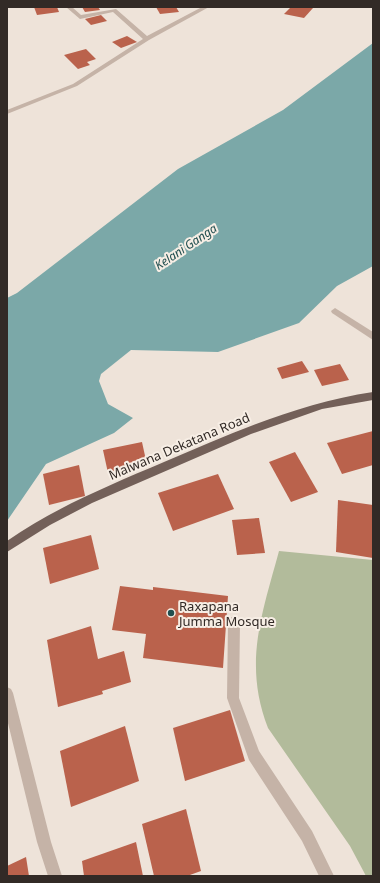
<svg xmlns="http://www.w3.org/2000/svg" width="380" height="883" viewBox="0 0 380 883" font-family="'Noto Sans',sans-serif">
<style>
.green{fill:#b2bb9b}
.water{fill:#7ba8a8}
.building{fill:#ba624c}
.lines{fill:none;stroke-linecap:round;stroke-linejoin:round}
.minor{fill:#c5b3a7;fill-rule:evenodd}
.major{fill:#736059;fill-rule:evenodd}
.poi-dot{fill:#204e4f;stroke:#f7eee5;stroke-width:1.5}
.labels{text-anchor:middle;stroke-width:4;stroke-linejoin:round;paint-order:stroke}
.far-water-label{font-size:12px;font-style:italic;fill:#204e4f;stroke:#f7eee5}
.street-label{font-size:13px;fill:#322a26;stroke:#f7eee5}
.poi-label{font-size:13px;fill:#322a26;stroke:#f7eee5;text-anchor:start}
</style>
<rect width="100%" height="100%" fill="#eee3d9"/>
<!-- green -->
<path class="green" d="M279 551 373 560V876H366L350 846 268 728C243 664 262 614 279 551Z"/>
<!-- water -->
<path class="water" d="M373 43V266L337 286 299 323 218 352 131 350 101 374 99 381 108 404 133 418 114 433 46 464 7 521V298L17 293 178 169 283 110Z"/>
<!-- building -->
<g class="building">
<path d="M34 7H57L59 12 37 15Z"/>
<path d="M82 7H98L100 10 85 12Z"/>
<path d="M156 7H176L179 12 160 14Z"/>
<path d="M291 7H308L313 8 304 18 284 14Z"/>
<path d="M101 15 107 21 91 25 85 19Z"/>
<path d="M127 36 137 42 121 48 112 42Z"/>
<path d="M86 49 96 59 87 62 90 65 78 69 64 55Z"/>
<path d="M302 361 309 372 282 379 277 368Z"/>
<path d="M340 364 349 380 322 386 314 370Z"/>
<path d="M373 431V465L342 474 327 443Z"/>
<path d="M142 442 147 465 108 473 103 450Z"/>
<path d="M295 452 318 492 291 502 269 462Z"/>
<path d="M79 465 85 496 49 505 43 474Z"/>
<path d="M218 474 234 509 173 531 158 493Z"/>
<path d="M338 500 373 505V558L336 552Z"/>
<path d="M259 518 265 553 237 555 232 520Z"/>
<path d="M91 535 99 569 50 584 43 548Z"/>
<path d="M120 586 153 590V587L228 596 223 668 143 658 146 634 112 630Z"/>
<path d="M91 626 98 659 124 651 131 682 102 691 103 694 58 707 47 640Z"/>
<path d="M230 710 245 761 185 781 173 728Z"/>
<path d="M125 726 139 781 71 807 60 751Z"/>
<path d="M186 809 201 871 187 876H154L142 824Z"/>
<path d="M136 842 143 876H84L82 861Z"/>
<path d="M26 857 29 876H7V866Z"/>
</g>
<g class="lines">
<!-- minor -->
<g class="minor">
<path d="M66 7H72L81 15 116 9 147 36 202 7H209L149 40 77 86 7 114V110L73 84 143 39 113 12 80 19Z"/>
<path d="M335 308 373 332V340L332 313 331 311Z"/>
<path d="M234 616 238 618 240 622 239 698 259 751 312 831 334 876H319L302 841 249 760 227 698 228 622 230 618Z"/>
<path d="M7 687 11 689 13 693 51 842 62 876H48L37 842 7 719Z"/>
</g>
<!-- major -->
<path class="major" d="M373 392V400L322 409 251 434 92 503 50 525 7 552V541C56 507 110 485 164 462 232 433 299 403 373 392Z"/>
</g>
<!-- markers -->
<circle class="poi-dot" cx="171" cy="613" r="4"/>
<g class="labels">
<!-- far-water labels -->
<g class="far-water-label">
<text transform="translate(186 247) rotate(-34)" y="4">Kelani Ganga</text>
</g>
<!-- street labels -->
<g class="street-label">
<text transform="translate(179 446) rotate(-23)" y="5">Malwana Dekatana Road</text>
</g>
<!-- poi labels -->
<g class="poi-label">
<text x="179" y="611">Raxapana<tspan x="179" dy="15">Jumma Mosque</tspan></text>
</g>
</g>
<!-- border -->
<rect width="380" height="883" fill="none" stroke="#322a26" stroke-width="16"/>
</svg>
